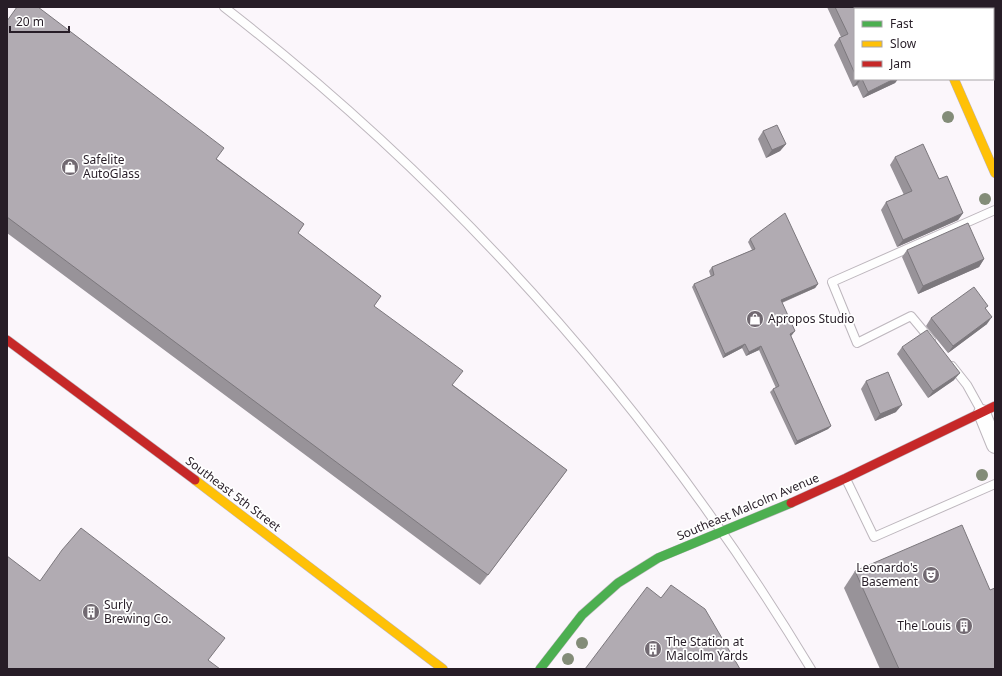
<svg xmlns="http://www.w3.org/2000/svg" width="1002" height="676" viewBox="0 0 1002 676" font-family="'Noto Sans',sans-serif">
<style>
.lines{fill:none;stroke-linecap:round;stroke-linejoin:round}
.lane-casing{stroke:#bdb6bd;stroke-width:10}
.street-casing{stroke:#bdb6bd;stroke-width:18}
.fast-casing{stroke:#bdb6bd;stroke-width:10}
.slow-casing{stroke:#bdb6bd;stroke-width:10}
.jam-casing{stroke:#bdb6bd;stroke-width:10}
.lane{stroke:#fefefe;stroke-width:8}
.street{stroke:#fefefe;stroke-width:16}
.fast{stroke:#4caf50;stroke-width:9}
.slow{stroke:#ffc107;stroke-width:9}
.jam{stroke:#c62828;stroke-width:9}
.tree{fill:#838c78}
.wall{fill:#989399}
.shaded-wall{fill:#7c787d}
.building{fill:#b1abb2;stroke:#7c787d}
.labels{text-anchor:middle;stroke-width:3.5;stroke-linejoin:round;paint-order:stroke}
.poi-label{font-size:12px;fill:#271d27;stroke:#fff;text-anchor:start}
.street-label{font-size:12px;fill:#271d27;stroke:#fff}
</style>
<rect width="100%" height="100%" fill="#fbf6fb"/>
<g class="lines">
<!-- lane casing -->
<g class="lane-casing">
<g id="lane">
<path d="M224 7C460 190 657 414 811 669"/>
<path d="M931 340 911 316 857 343 832 282 995 210"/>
<path d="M952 366 967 385 982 412"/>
<path d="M846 479 874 537 995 484"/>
</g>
</g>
<!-- street casing -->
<g class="street-casing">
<g id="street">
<path d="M923 7 924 9"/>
<path d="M982 413 995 445"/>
</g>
</g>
<!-- fast casing -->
<g class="fast-casing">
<path id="fast" d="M540 669 582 615 618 583 658 558 791 503"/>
</g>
<!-- slow casing -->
<g class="slow-casing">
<g id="slow">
<path d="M954 79 995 173"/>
<path d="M195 480 443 669"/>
</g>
</g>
<!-- jam casing -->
<g class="jam-casing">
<g id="jam">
<path d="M7 340 195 480"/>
<path d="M791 503 846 478 995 406"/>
</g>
</g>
<!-- lane -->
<use href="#lane" class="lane"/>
<!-- street -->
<use href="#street" class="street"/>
<!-- fast -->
<use href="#fast" class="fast"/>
<!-- slow -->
<use href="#slow" class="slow"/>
<!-- jam -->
<use href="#jam" class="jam"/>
</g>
<!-- trees -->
<g class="tree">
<circle cx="948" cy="117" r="6"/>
<circle cx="985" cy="199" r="6"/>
<circle cx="982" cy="475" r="6"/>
<circle cx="582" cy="643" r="6"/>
<circle cx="568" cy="659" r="6"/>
</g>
<!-- wall -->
<g class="wall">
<path d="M827 7H869L855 9V79H898L895 83 863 98 857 85 853 87 834 45 839 38 841 37Z"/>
<path d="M971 7H995V65L993 60V9H972Z"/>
<path d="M7 21 217 159 304 224 298 233 381 296 374 306 453 385 567 470 480 585 7 233Z"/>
<path d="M763 131 786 144 780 151 766 158 758 139Z"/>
<path d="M895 157 939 179 963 213 958 220 897 247 881 210 886 202 904 195 890 165Z"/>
<path d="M750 239 818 284 815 288 782 303 792 335 791 336 831 426 828 429 795 445 770 392 773 389 776 388 759 350 746 356 742 348 723 358 692 287 694 284 711 277 709 271 712 267 752 250 748 242Z"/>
<path d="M907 250 984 259 979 267 918 294 902 257Z"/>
<path d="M986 308 987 324 948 353 926 326 931 318Z"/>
<path d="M902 347 954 380 928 398 897 354Z"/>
<path d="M866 381 896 412 875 421 861 389Z"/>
<path d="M855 571 995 669H880L844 588Z"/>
</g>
<!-- shaded-wall -->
<g class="shaded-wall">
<path d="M861 79 857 85 853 87 858 80Z"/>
<path d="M894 79H898L895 83 863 98 868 92Z"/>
<path d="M786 144 780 151 766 158 772 150Z"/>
<path d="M963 213 958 220 897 247 903 240Z"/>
<path d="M984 259 979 267 918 294 923 286Z"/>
<path d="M818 284 815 288 778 304 781 300Z"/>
<path d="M992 317 987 324 948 353 953 346Z"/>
<path d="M795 331 792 335 787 337 790 334Z"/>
<path d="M745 344 742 348 723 358 725 354Z"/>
<path d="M761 346 759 350 746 356 749 352Z"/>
<path d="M960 373 954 380 928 398 933 391Z"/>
<path d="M902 405 896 412 875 421 880 414Z"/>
<path d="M831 426 828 429 795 445 797 441Z"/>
<path d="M567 470 559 480 480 585 488 575Z"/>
</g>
<!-- building -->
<g class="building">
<path d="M17 7H38L224 148 216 159 304 224 298 233 381 296 374 306 463 371 452 385 567 470 488 575 7 217V21Z"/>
<path d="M835 7H869L870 9H855V74L839 38 848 34Z"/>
<path d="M979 7H995V46L993 41V9H980Z"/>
<path d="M862 79H894L868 92Z"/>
<path d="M777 125 786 144 772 150 763 131Z"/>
<path d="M923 144 939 179 947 176 963 213 903 240 886 202 912 191 895 157Z"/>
<path d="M785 213 818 284 781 300 795 331 790 334 831 426 797 441 773 389 779 386 761 346 749 352 745 344 725 354 694 284 714 275 712 267 755 249 750 239Z"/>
<path d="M968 223 984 259 923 286 907 250Z"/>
<path d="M974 287 988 306 985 308 992 317 953 346 931 318Z"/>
<path d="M927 330 960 373 933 391 902 347Z"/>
<path d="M888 372 902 405 880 414 866 381Z"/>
<path d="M962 525 990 590 995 588V669H899L855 571Z"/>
<path d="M81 528 225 638 208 660 220 669H7V556L40 581 62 550Z"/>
<path d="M671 585 705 609 740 669H585L647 587 661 598Z"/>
</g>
<!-- icons -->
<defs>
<g id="shop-disc" transform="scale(0.9)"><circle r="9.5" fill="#716971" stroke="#fff"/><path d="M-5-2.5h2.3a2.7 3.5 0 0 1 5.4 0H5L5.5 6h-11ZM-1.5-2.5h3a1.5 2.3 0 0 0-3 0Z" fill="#fff"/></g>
<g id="theatre-disc" transform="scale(0.9)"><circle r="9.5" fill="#716971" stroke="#fff"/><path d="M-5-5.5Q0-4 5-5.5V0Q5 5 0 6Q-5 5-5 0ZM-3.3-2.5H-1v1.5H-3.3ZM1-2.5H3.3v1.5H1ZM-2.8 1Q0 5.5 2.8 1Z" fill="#fff"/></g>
<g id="building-disc" transform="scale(0.9)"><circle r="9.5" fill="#716971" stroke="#fff"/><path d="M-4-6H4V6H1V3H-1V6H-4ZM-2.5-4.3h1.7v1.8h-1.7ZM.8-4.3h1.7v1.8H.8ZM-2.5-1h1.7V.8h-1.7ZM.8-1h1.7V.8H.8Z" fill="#fff"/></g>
</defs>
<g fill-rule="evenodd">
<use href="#shop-disc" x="70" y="167"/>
<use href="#shop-disc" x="755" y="319"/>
<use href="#theatre-disc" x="931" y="575"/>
<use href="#building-disc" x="91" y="612"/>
<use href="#building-disc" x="964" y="626"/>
<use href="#building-disc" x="653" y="649"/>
</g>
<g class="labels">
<!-- poi labels -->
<g class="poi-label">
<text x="83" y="164">Safelite<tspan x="83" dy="14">AutoGlass</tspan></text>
<text x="768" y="323">Apropos Studio</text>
<text x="918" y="572" text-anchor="end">Leonardo's<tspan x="918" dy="14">Basement</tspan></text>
<text x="104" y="609">Surly<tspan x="104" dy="14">Brewing Co.</tspan></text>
<text x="951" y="630" text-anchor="end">The Louis</text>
<text x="666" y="646">The Station at<tspan x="666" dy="14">Malcolm Yards</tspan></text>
</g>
<!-- street labels -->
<g class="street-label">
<text transform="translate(233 494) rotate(37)" y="4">Southeast 5th Street</text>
<text transform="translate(748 507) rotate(-23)" y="4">Southeast Malcolm Avenue</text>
</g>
</g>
<!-- border -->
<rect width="1002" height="676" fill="none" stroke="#271d27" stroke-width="16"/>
<!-- legend -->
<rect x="854" y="8" width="140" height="72" fill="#ffffff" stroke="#a9a5a9"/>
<rect x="862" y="21" width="20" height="6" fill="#4caf50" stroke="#a9a5a9"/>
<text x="890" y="28" font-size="12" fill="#271d27">Fast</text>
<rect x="862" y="41" width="20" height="6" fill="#ffc107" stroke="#a9a5a9"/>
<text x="890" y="48" font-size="12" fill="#271d27">Slow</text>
<rect x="862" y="61" width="20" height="6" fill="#c62828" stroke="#a9a5a9"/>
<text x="890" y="68" font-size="12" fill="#271d27">Jam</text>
<!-- scale -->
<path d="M10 26v6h59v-6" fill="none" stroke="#271d27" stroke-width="2"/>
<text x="16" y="26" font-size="12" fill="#271d27" stroke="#ffffff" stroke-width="3" paint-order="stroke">20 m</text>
</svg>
